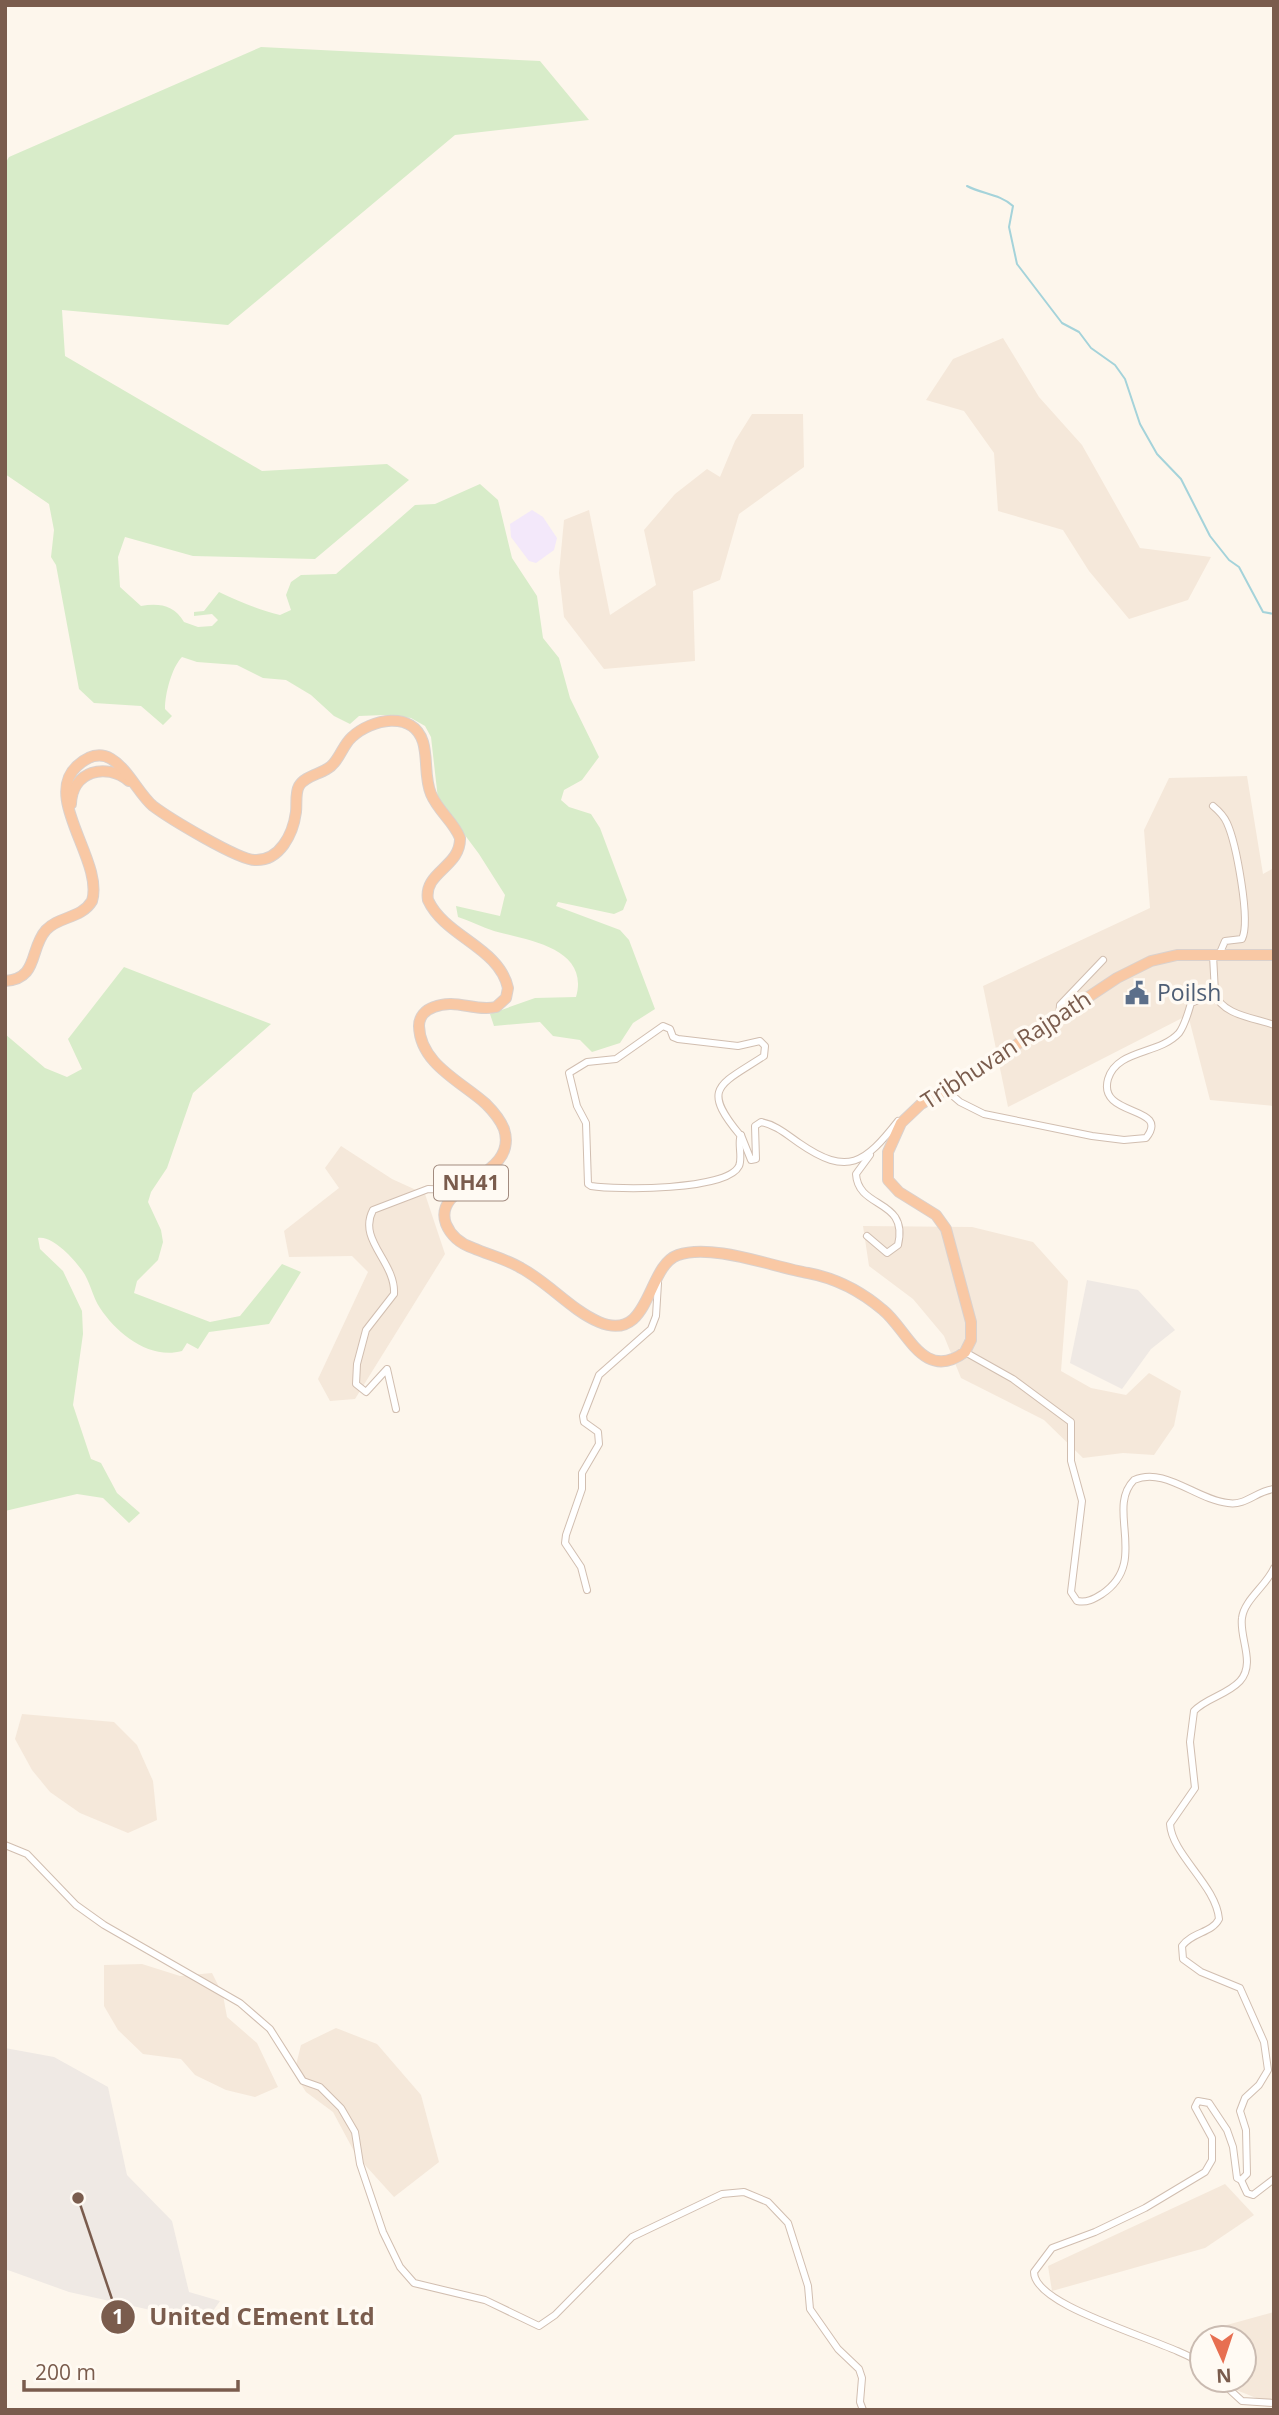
<svg xmlns="http://www.w3.org/2000/svg" width="1279" height="2415" viewBox="0 0 1279 2415" font-family="'Open Sans',sans-serif">
<style>
.residential{fill:#f5e8da}
.industrial{fill:#efe9e4}
.education{fill:#f3e8fa}
.green{fill:#d8ecc9}
.lines{fill:none;stroke-linecap:round;stroke-linejoin:round}
.stream{stroke:#a5d3da;stroke-width:2}
.minor-casing{stroke:#d1beb0;stroke-width:8}
.trunk-casing{stroke:#dad1cd;stroke-width:12}
.minor{stroke:#fff;stroke-width:6}
.trunk{stroke:#f9c8a4;stroke-width:10}
.labels{text-anchor:middle;stroke-width:7;stroke-linejoin:round;paint-order:stroke}
.shield{fill:#fffaf3;stroke:#a28b7f;stroke-width:2}
.shield-label{font-size:21px;font-weight:bold;fill:#7a5c4d}
.service-label{font-size:23px;fill:#4e5e75;stroke:#fffaf3;text-anchor:start}
.street-label{font-size:23px;fill:#7a5c4d;stroke:#fffaf3}
.leader{fill:none;stroke:#7a5c4d;stroke-width:2.5}
.callout-dot{fill:#7a5c4d;stroke:#fffaf3;stroke-width:2.5}
.mark-label{font-size:21px;text-anchor:middle;font-weight:bold;fill:#fff}
.callout-label{font-size:24px;text-anchor:middle;font-weight:bold;fill:#7a5c4d;stroke:#fffaf3;stroke-width:7;stroke-linejoin:round;paint-order:stroke}
</style>
<rect width="100%" height="100%" fill="#fdf6ec"/>
<!-- residential -->
<g class="residential">
<path d="M1003 338 1039 397 1082 445 1140 548 1211 557 1188 600 1129 619 1089 571 1063 530 998 511 994 453 964 411 926 400 953 359Z"/>
<path d="M752 414H803L804 467 739 514 720 580 693 591 695 661 604 669 564 617 559 573 564 520 589 510 610 615 656 585 644 530 675 494 707 469 720 477 735 441Z"/>
<path d="M1247 776 1263 874 1274 868V1106L1210 1100 1188 1015 1008 1107 983 986 1150 908 1144 830 1169 778Z"/>
<path d="M341 1146 392 1179 425 1194 445 1254 355 1399 330 1401 318 1379 368 1272 352 1256 289 1257 284 1231 339 1188 325 1168Z"/>
<path d="M863 1226 972 1227 1033 1242 1068 1281 1061 1371 1091 1388 1126 1395 1149 1373 1181 1391 1174 1426 1154 1455 1123 1453 1083 1458 1044 1420 961 1378 944 1336 913 1299 869 1266Z"/>
<path d="M22 1714 114 1722 137 1745 153 1781 157 1820 128 1833 80 1813 50 1792 32 1770 15 1739Z"/>
<path d="M142 1964 180 1976 212 1973 223 1995 227 2017 257 2043 278 2087 255 2097 226 2090 195 2075 181 2059 143 2054 118 2030 104 2006V1965Z"/>
<path d="M336 2028 377 2044 421 2095 439 2162 394 2197 356 2155 333 2112 306 2092 294 2073 301 2045Z"/>
<path d="M1225 2184 1254 2215 1205 2248 1052 2291 1048 2266Z"/>
<path d="M1274 2312V2405L1221 2384 1220 2380H1244V2338H1207L1205 2331Z"/>
</g>
<!-- industrial -->
<g class="industrial">
<path d="M1087 1280 1138 1290 1175 1330 1151 1349 1122 1389 1070 1363Z"/>
<path d="M5 2048 54 2057 108 2087 127 2175 172 2221 189 2292 220 2301 205 2322 69 2292 5 2269Z"/>
</g>
<!-- education -->
<path class="education" d="M532 510 543 517 557 538 554 550 536 563 529 561 511 537 510 524Z"/>
<!-- green -->
<g class="green">
<path d="M261 47 540 61 589 120 455 135 228 325 62 310 65 356 262 471 387 464 409 480 315 559 193 556 125 537 118 557 120 587 141 606C159 603 174 605 184 622L198 627 212 626 218 620 212 614 194 616V612L204 611 219 592C240 602 257 609 280 615L291 610 286 595 291 582 301 575 336 574 415 505 435 504 480 484 498 500 512 558 537 596 543 638 559 658 570 698 599 757 582 780 564 790 561 800 569 807 591 814 600 828 627 900 623 910 614 914 558 902 556 906 620 930 629 940 655 1009 633 1023 620 1043 592 1052 580 1040 553 1036 540 1022 494 1026 490 1014 535 998 576 997C590 948 528 940 494 931 482 927 470 921 458 917L456 906 500 916 505 895 479 854 438 799 431 737 425 726 411 718 384 715 359 716 350 724 334 716 311 695 286 680 263 678 237 665 197 662 182 657C172 667 165 693 165 709L172 716 163 725 141 706 94 703 79 689 56 565 51 557 54 530 49 504 5 474V164L9 157Z"/>
<path d="M124 967 271 1024 193 1093 167 1168 151 1192 148 1202 161 1230 163 1242 158 1260 137 1281 134 1293 210 1322 240 1316 282 1264 301 1272 269 1324 209 1332 198 1349 187 1343 182 1351C150 1360 117 1334 100 1308 92 1296 90 1280 81 1269 73 1258 52 1235 38 1238L40 1249 63 1271 82 1311 83 1334 73 1405 91 1459 101 1463 117 1493 140 1513 129 1523 103 1498 77 1494 5 1511V1034L45 1068 67 1077 82 1069 68 1039Z"/>
</g>
<g class="lines">
<!-- stream -->
<path class="stream" d="M967 186C982 194 1000 194 1013 206L1009 227 1017 264 1062 323 1079 332 1091 348 1115 365 1125 379 1140 424 1157 454 1181 479 1210 536 1229 560 1239 567 1263 612 1274 614"/>
<!-- minor casing -->
<g class="minor-casing">
<g id="minor">
<path d="M1213 806C1219 811 1224 816 1227 823 1236 843 1251 921 1242 939L1225 941 1219 955"/>
<path d="M1215 993C1221 1015 1255 1018 1274 1025"/>
<path d="M1059 1017 1060 1005 1103 960"/>
<path d="M946 1090 960 1102 984 1114 1092 1136 1124 1140 1146 1138C1172 1105 1097 1118 1108 1079 1117 1049 1159 1055 1179 1033 1185 1025 1188 1013 1191 1003L1215 993 1213 955"/>
<path d="M740 1135C700 1087 720 1085 764 1056L765 1046 760 1041 738 1046 678 1039 673 1037 670 1029 663 1026 616 1059 587 1062 569 1073 577 1106 586 1123 588 1184 591 1186C616 1190 727 1191 739 1166 743 1157 737 1142 741 1135"/>
<path d="M741 1135 751 1160 756 1159 755 1126 761 1122C776 1125 786 1134 799 1143 848 1177 865 1163 898 1121"/>
<path d="M867 1236 887 1253 898 1245C909 1198 858 1210 856 1174L870 1155"/>
<path d="M965 1352 1013 1379 1071 1422V1461L1082 1501 1071 1592 1077 1601C1087 1603 1094 1599 1102 1594 1150 1562 1105 1509 1134 1480 1164 1466 1197 1500 1228 1503 1246 1506 1256 1491 1274 1489"/>
<path d="M396 1409 387 1369 366 1392 356 1384 357 1364 366 1330 394 1294C396 1262 357 1240 373 1210L428 1189 459 1190"/>
<path d="M587 1590 581 1567 565 1543 566 1535 582 1489V1473L599 1444 598 1432 584 1422 583 1416 599 1375 651 1329 656 1316 658 1283"/>
<path d="M5 1845 27 1854 76 1905 104 1925 240 2003 270 2029 303 2081 320 2087 341 2108 355 2132 360 2164 383 2232 400 2267 414 2283 485 2300 539 2326 555 2315 632 2237 722 2194 744 2192 768 2202 788 2223 808 2286 810 2309 838 2349 859 2369 862 2378 860 2402 863 2410"/>
<path d="M1241 2180 1247 2193 1253 2195 1274 2179"/>
<path d="M1202 2364C1174 2342 1034 2309 1034 2272L1052 2248 1095 2232 1145 2208 1205 2172 1212 2160V2138L1195 2107 1198 2101 1209 2103 1227 2130 1233 2147 1237 2178 1241 2180 1247 2174 1246 2130 1240 2111 1245 2098 1259 2085 1268 2070 1264 2042 1240 1988 1201 1972 1183 1959 1182 1946C1192 1932 1212 1933 1219 1919 1216 1885 1172 1855 1170 1824L1195 1788 1190 1742 1194 1711C1206 1698 1227 1695 1240 1681 1256 1663 1239 1638 1242 1618 1244 1600 1266 1586 1274 1568"/>
<path d="M1219 2380 1242 2401 1274 2403"/>
</g>
</g>
<!-- trunk casing -->
<g class="trunk-casing">
<g id="trunk">
<path d="M71 804C72 771 106 762 129 781"/>
<path d="M5 981C39 979 29 949 46 930 59 916 81 919 92 901 104 861 42 798 77 766 114 732 132 789 153 806 169 818 238 860 255 860 280 861 293 834 296 812 297 804 295 793 299 786 306 774 326 774 334 763 341 755 344 744 352 737 371 719 413 710 423 742 428 759 424 777 431 794 438 811 454 822 460 838 461 867 423 872 428 900 445 937 499 947 508 988L506 998 496 1007C475 1012 455 998 434 1007 425 1010 419 1017 419 1026 420 1064 462 1082 486 1104 493 1111 500 1119 504 1129 520 1178 431 1183 446 1224 451 1236 461 1244 473 1248 489 1255 506 1259 521 1268 549 1283 571 1310 599 1322 651 1344 646 1266 678 1255 712 1243 773 1267 808 1273 835 1278 862 1292 883 1310 907 1329 923 1383 965 1352L971 1340V1322L946 1229 936 1215 899 1192 888 1180V1152L901 1123 921 1104 971 1075 1117 978 1151 961 1177 955H1274"/>
</g>
</g>
<!-- minor -->
<use href="#minor" class="minor"/>
<!-- trunk -->
<use href="#trunk" class="trunk"/>
</g>
<!-- icons -->
<defs>
<g id="civic-bare" transform="scale(1.89)"><path d="M-.6-6.5H3V-4.5H.6V-3L4-1V1h2V6H-6V1h2V-1L-.6-3ZM-1.2 2.5V6h2.4V2.5Z" fill="#5c6f8a" stroke="#fffaf3" stroke-width="2.5" paint-order="stroke"/></g>
</defs>
<g fill-rule="evenodd">
<use href="#civic-bare" x="1137" y="993"/>
</g>
<g class="labels">
<!-- shield labels -->
<rect class="shield" x="434" y="1165.5" width="74" height="35" rx="5"/>
<g class="shield-label">
<text x="471" y="1190">NH41</text>
</g>
<!-- service labels -->
<g class="service-label">
<text x="1157" y="1001">Poilsh</text>
</g>
<!-- street labels -->
<g class="street-label">
<text transform="translate(1006 1050) rotate(-33)" y="8">Tribhuvan Rajpath</text>
</g>
</g>
<!-- callouts -->
<path class="leader" d="M78 2198L118 2317"/>
<g class="callout-dot">
<circle cx="78" cy="2198" r="7"/>
<circle cx="118" cy="2317" r="18"/>
</g>
<g class="mark-label">
<text x="118" y="2324">1</text>
</g>
<g class="callout-label">
<text x="262" y="2325">United CEment Ltd</text>
</g>
<!-- border -->
<rect width="1279" height="2415" fill="none" stroke="#7a5c4d" stroke-width="14"/>
<!-- north arrow -->
<g transform="translate(1223 2359) rotate(177)"><circle r="33" fill="#fffaf3" stroke="#cabbb1" stroke-width="2"/>
<path d="M0-5L12 26L0 18L-12 26Z" fill="#e76f51"/>
<text y="-10" font-size="19" font-weight="bold" text-anchor="middle" fill="#7a5c4d">N</text>
</g>
<!-- scale -->
<path d="M24 2380v10h214v-10" fill="none" stroke="#7a5c4d" stroke-width="3.5"/>
<text x="35" y="2380" font-size="21" fill="#7a5c4d" stroke="#fffaf3" stroke-width="5" paint-order="stroke">200 m</text>
</svg>
